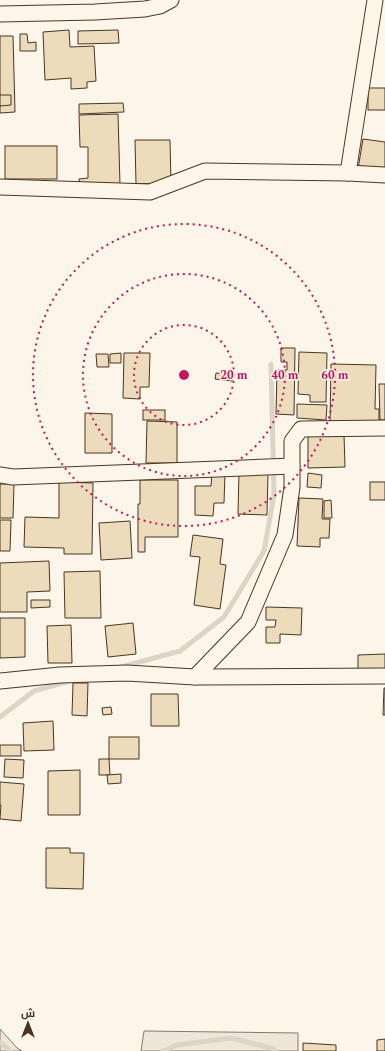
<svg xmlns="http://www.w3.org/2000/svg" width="385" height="1051" viewBox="0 0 385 1051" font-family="Spectral,Cairo,serif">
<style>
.green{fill:#ede6d9;stroke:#887966}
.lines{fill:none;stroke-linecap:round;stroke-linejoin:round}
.stream{stroke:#dcd4c6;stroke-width:5}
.building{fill:#ecdcbc;stroke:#4a3520}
.street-casing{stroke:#4a3520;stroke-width:17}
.street{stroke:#fbf6e9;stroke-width:15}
.ring{fill:none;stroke:#c2185b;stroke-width:2;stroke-dasharray:2 4}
.centre{fill:#c2185b;stroke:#fbf6e9;stroke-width:2}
.ring-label{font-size:12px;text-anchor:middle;font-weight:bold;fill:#c2185b;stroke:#fbf6e9;stroke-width:3;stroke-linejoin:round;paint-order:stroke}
</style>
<rect width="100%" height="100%" fill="#fbf6e9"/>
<!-- green -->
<g class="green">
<path d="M0 1029 17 1048 22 1051H0Z"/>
<path d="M144 1031 298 1033V1051H141Z"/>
</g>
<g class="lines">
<!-- stream -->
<g class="stream">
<path d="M121 667 180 651 224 617 264 551 274 495 271 364"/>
<path d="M0 717 34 691 73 680"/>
<path d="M0 1042 10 1051"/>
<path d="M163 1051 177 1045 231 1038 274 1049 275 1051"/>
</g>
</g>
<!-- building -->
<g class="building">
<path d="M69 30 70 47 94 46 96 81 87 82V88L71 89V78L45 80 43 32Z"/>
<path d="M118 30 119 43 78 44V31Z"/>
<path d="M20 34H27L28 43 36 42V51H20Z"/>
<path d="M0 36H13L15 112 0 113Z"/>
<rect x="368" y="88" width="17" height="22"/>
<path d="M0 95H11V105L0 106Z"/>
<path d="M123 103 124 112 79 114V104Z"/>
<path d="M118 114 120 185 80 186 79 179 88 178V147H80L79 115Z"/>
<path d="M363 139 385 142V172L358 169Z"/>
<path d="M135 140H170L171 183 136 184Z"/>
<rect x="5" y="146" width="52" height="33"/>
<path d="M281 348H295L294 415 276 414 277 370H287V362H281Z"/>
<path d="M299 352 327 353 326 402H310V395L298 394Z"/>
<path d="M121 353V363H110V354Z"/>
<path d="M124 353H150L149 387H140V399L123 398Z"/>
<path d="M96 354H108L109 367H97Z"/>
<path d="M331 364 376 365 375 409H379V425L330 424Z"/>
<path d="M216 373 233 375 232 381 215 379Z"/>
<path d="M379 384H385V420H380Z"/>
<path d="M297 404 327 405 326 420 297 418Z"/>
<rect x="143" y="410" width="22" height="10"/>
<path d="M85 413 112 414V453H85Z"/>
<path d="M147 421 177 422V463H146Z"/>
<path d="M344 435 345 467 308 468V436Z"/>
<path d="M239 472 268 473 267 515 238 514Z"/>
<path d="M212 473H225L224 503H214L213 516 195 515V486H211Z"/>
<path d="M308 473 322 475 321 488 307 487Z"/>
<path d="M140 480H178V537H145V552H138V504H140Z"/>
<path d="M59 482 93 483 92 554H64V548L24 547 25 517 59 518Z"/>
<rect x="370" y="482" width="15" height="18"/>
<path d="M0 484H14L13 518H0Z"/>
<path d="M299 498 323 499 322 519H330L329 538H320V547L297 546Z"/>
<path d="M331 500 332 518H324V501Z"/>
<path d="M0 520H11L10 551H0Z"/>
<path d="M130 521 132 558 101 560 99 523Z"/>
<path d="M193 535 223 539 220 564 226 565 220 609 194 605 200 557 190 556Z"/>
<path d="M49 561 50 591 27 592V612H0V563Z"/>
<path d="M100 571 101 618H65L64 572Z"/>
<path d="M31 600H50V607L31 608Z"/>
<path d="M266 607 302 608 301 635 280 634V643H266V627H275L276 620H266Z"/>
<path d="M0 618H25V657L0 658Z"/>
<path d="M133 623 136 654 108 657 105 626Z"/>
<path d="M71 625 72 663H48L47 626Z"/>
<path d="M385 654V670L358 671V655Z"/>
<path d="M73 683H88L87 716 72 715Z"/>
<path d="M384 688H385V715H383Z"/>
<path d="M151 694H178L179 726H151Z"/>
<path d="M111 707 112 714 103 715 102 708Z"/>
<path d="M53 721 54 750 24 751 23 723Z"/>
<rect x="109" y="737" width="30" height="22"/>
<rect x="0" y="745" width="21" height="11"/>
<path d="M5 759 24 760 23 778 4 777Z"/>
<path d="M99 759H109L110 775H99Z"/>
<path d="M80 770V815H48V771Z"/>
<path d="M121 774V783L108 784 107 775Z"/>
<path d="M0 782 24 784 21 821 0 819 1 805H0Z"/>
<path d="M46 848H70V853H84L83 889 46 888Z"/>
<path d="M385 1039V1051H377V1040Z"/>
<path d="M303 1043 336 1045V1051H303Z"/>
</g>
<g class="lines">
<!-- street casing -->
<g class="street-casing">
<g id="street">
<path d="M0 14 95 12 145 9 160 6 171 0"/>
<path d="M348 173 375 0"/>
<path d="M0 187 150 192 205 171 348 173 385 175"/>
<path d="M0 475 13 477 292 466"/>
<path d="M195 677 248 622 285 535 292 487V441L301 429 385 428"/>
<path d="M0 681 60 675 127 673 195 677 385 676"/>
</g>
</g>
<!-- street -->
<use href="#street" class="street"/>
</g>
<!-- distance rings -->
<g class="ring">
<circle cx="184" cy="375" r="50"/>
<circle cx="184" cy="375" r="101"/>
<circle cx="184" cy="375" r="151"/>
</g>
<circle cx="184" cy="375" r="6" class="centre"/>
<g class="ring-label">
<text x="234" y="379">20 m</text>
<text x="285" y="379">40 m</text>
<text x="335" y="379">60 m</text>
</g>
<!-- north arrow -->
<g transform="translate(28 1023)" stroke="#fbf6e9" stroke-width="3" paint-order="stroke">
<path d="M0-3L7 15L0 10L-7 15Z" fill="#4a3520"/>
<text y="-6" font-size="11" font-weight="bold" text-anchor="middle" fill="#4a3520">ش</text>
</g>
</svg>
